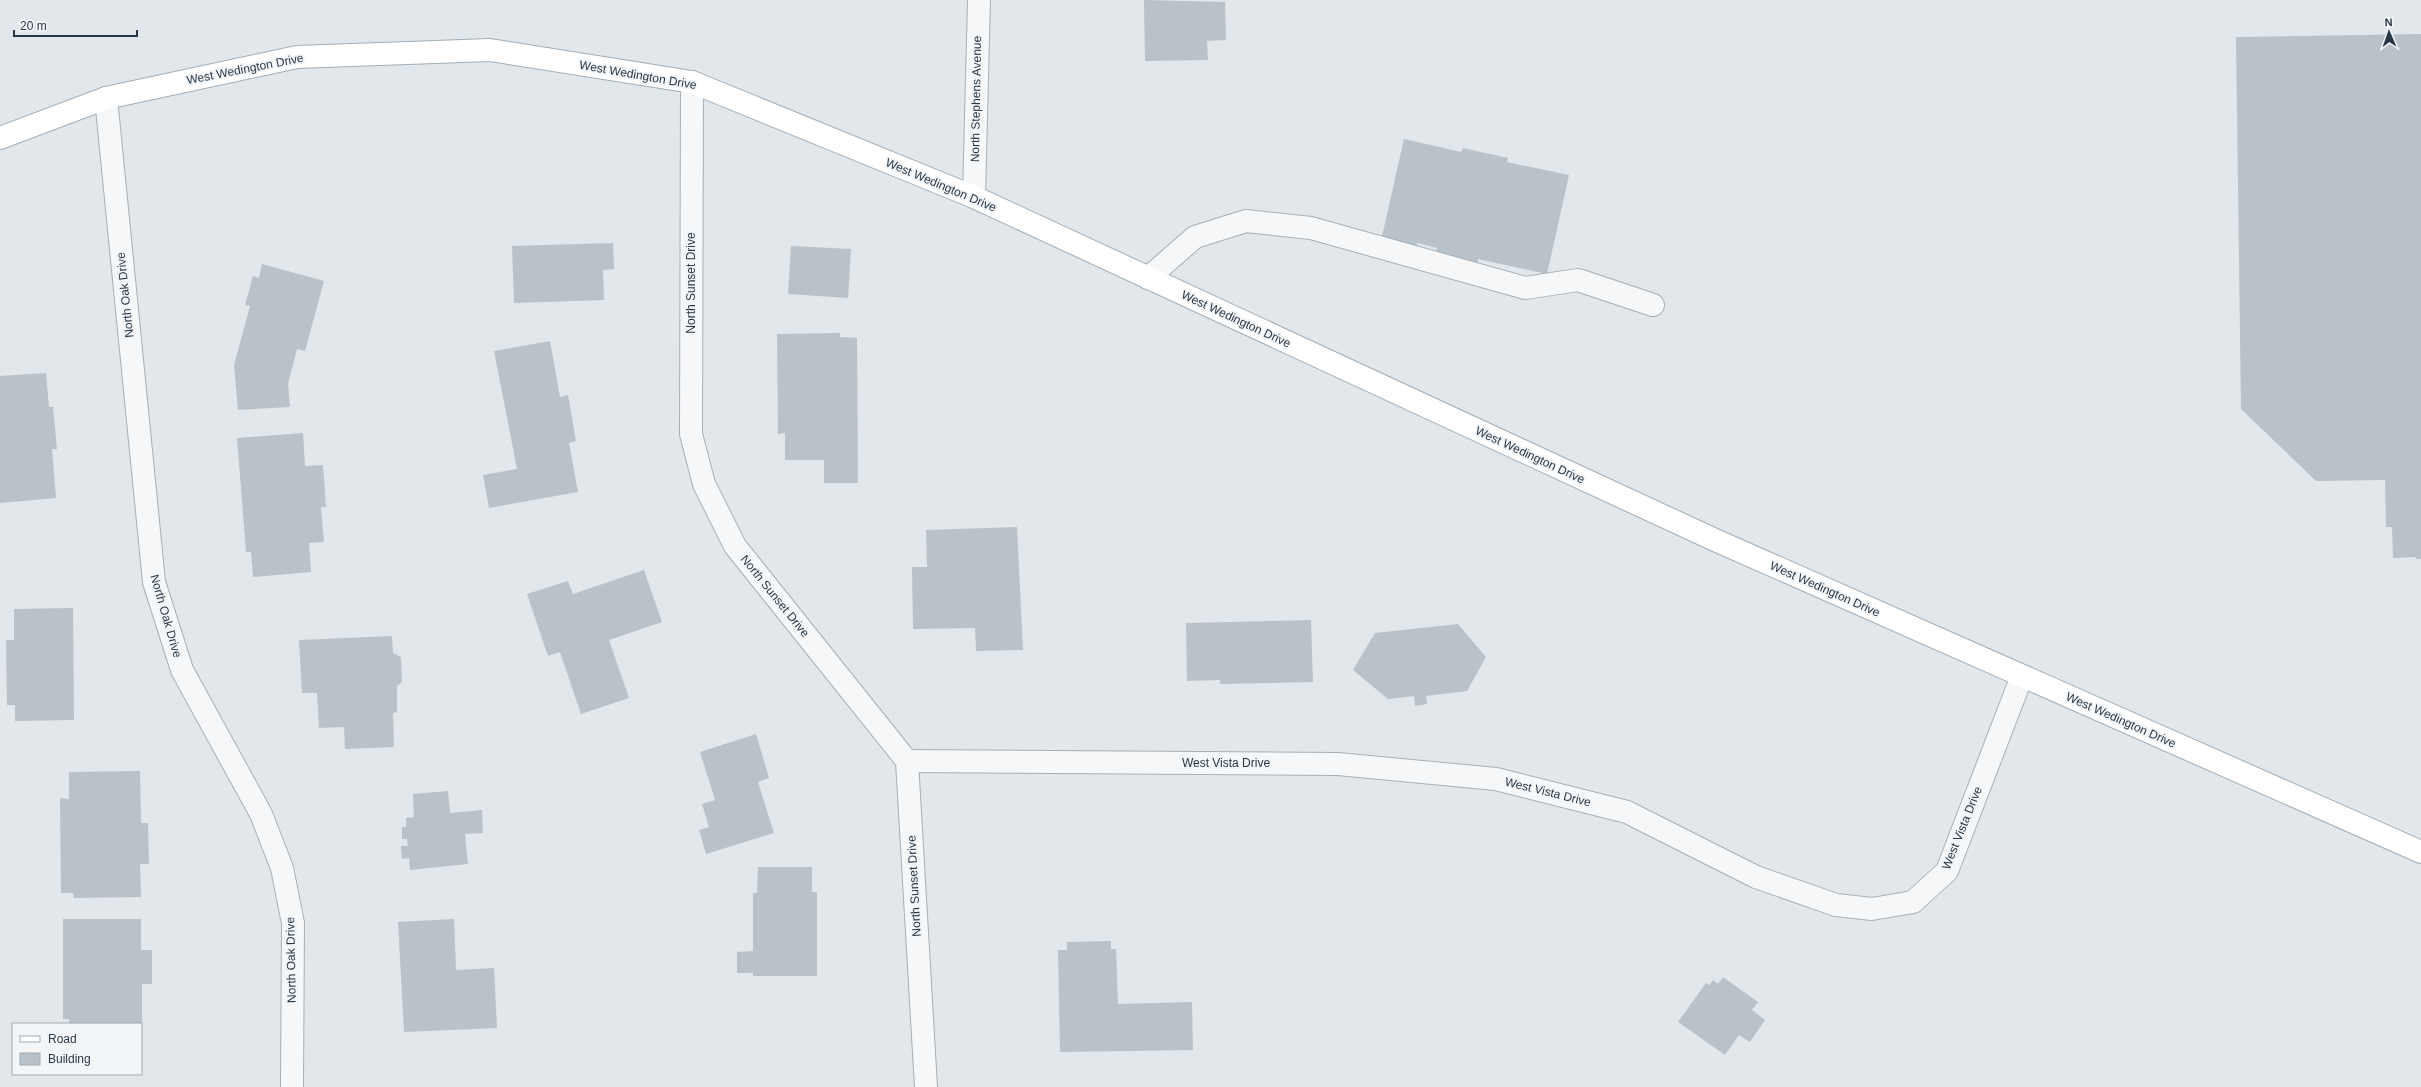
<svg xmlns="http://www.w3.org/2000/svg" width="2421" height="1087" viewBox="0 0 2421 1087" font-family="Arial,sans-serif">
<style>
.building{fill:#b9c1c9}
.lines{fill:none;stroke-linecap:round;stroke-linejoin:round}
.minor-casing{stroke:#a7afb6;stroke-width:24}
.major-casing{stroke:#a1aeb7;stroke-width:24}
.minor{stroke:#f5f7f9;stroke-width:22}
.major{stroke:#fff;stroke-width:22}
.labels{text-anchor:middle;stroke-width:4;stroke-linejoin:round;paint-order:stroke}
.street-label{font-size:12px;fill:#2a3744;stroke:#f2f6f8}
</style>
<rect width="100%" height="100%" fill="#e2e7eb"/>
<!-- building -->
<g class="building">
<path d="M1144 0 1225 2 1226 40 1207 41 1208 60 1145 61Z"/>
<path d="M2421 34V559H2416V557L2393 558 2392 527H2386L2385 480 2316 481 2241 409 2236 37Z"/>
<path d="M1404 139 1461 152 1463 148 1508 158 1507 162 1569 175 1547 274 1478 259V264L1436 255 1437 248 1417 243 1416 249 1381 241Z"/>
<path d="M613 243 614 269 603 270 604 300 514 303 512 246Z"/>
<path d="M791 246 851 249 848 298 788 294Z"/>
<path d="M262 264 324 281 305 351 297 349 288 384 290 407 238 410 234 365 250 306 245 305 253 276 259 278Z"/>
<path d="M840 333V337L857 338 858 483H824V460H785V433L778 434 777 334Z"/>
<path d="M550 341 560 397 568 395 576 441 569 443 578 492 489 508 483 475 517 469 494 351Z"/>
<path d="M46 373 49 407H53L57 449H52L56 498 0 503V376Z"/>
<path d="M303 433 305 466 323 465 326 507H321L324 542 309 543 311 572 253 577 251 552H246L237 438Z"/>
<path d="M1017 527 1023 650 976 651 975 628 913 629 912 567H927L926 530Z"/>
<path d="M644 570 662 622 609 640 629 698 581 714 560 652 548 656 527 594 568 581 573 594Z"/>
<path d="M73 608 74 720 15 721V705H7L6 640H14V609Z"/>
<path d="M1311 620 1313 682 1220 684V680L1187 681 1186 623Z"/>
<path d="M1458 624 1486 657 1467 691 1426 696 1427 704 1415 706 1414 696 1388 699 1353 670 1375 633Z"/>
<path d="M392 636 393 653 401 657 402 682 397 686V712L393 713 394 747 345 749 344 727 319 728 317 693H302L299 640Z"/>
<path d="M756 734 769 778 758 782 774 833 706 854 699 830 709 827 702 804 715 800 700 752Z"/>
<path d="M140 771 141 823H148L149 864H140L141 897 74 898 73 893H61L60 798 69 799V772Z"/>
<path d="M448 791 450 813 482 810 483 833 465 834 468 864 410 870 409 858 402 859 401 846H408L407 839H402V827H406V818L414 817 413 794Z"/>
<path d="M758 867H812V892H817V976H753V973H737V952L753 951V893H757Z"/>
<path d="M63 919H141V950H152V984H142V1024H69V1019H63Z"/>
<path d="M454 919 456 970 494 968 497 1028 404 1032 398 922Z"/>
<path d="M1111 941V949H1116L1118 1004 1192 1002 1193 1050 1060 1052 1058 950H1067V942Z"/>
<path d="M1723 977 1758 1002 1752 1010 1765 1020 1750 1042 1739 1035 1725 1055 1678 1022 1706 983 1709 985 1713 980 1718 984Z"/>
</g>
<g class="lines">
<!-- minor casing -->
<g class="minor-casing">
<g id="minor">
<path d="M692 82 691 434 704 484 735 546 907 761 926 1087"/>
<path d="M106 98 154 582 182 670 261 814 282 868 293 923 292 1087"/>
<path d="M974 197 979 0"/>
<path d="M1148 278 1195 237 1246 221 1311 228 1525 288 1578 280 1653 305"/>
<path d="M907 761 1338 764 1496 779 1627 812 1756 877 1836 905 1872 909 1913 902 1947 871 2022 676"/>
</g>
</g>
<!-- major casing -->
<g class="major-casing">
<path id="major" d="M0 138 106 98 297 57 490 50 692 82 974 197 1715 540 2421 852"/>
</g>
<!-- minor -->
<use href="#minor" class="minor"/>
<!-- major -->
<use href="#major" class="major"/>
</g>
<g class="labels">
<!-- street labels -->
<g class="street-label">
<text transform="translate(245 69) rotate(-11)" y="4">West Wedington Drive</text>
<text transform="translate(638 75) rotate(10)" y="4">West Wedington Drive</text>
<text transform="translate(976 99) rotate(-89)" y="4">North Stephens Avenue</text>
<text transform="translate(941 185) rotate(23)" y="4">West Wedington Drive</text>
<text transform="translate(691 283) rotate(-90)" y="4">North Sunset Drive</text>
<text transform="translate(125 295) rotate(-96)" y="4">North Oak Drive</text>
<text transform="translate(1236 319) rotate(25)" y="4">West Wedington Drive</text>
<text transform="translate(1530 455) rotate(25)" y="4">West Wedington Drive</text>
<text transform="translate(1825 589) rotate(24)" y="4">West Wedington Drive</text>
<text transform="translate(775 596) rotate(51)" y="4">North Sunset Drive</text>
<text transform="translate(166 616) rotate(74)" y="4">North Oak Drive</text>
<text transform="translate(2121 720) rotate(24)" y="4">West Wedington Drive</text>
<text x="1226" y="767">West Vista Drive</text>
<text transform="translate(1548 792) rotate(14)" y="4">West Vista Drive</text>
<text transform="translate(1962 828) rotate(-68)" y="4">West Vista Drive</text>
<text transform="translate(914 886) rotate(-93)" y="4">North Sunset Drive</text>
<text transform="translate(291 960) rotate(-91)" y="4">North Oak Drive</text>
</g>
</g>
<!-- legend -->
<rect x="12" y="1023" width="130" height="52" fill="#f2f6f8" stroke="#a2aab0"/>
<rect x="20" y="1036" width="20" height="6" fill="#ffffff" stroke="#a2aab0"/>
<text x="48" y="1043" font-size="12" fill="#2a3744">Road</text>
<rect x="20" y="1053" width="20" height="12" fill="#b9c1c9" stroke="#a2aab0"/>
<text x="48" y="1063" font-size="12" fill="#2a3744">Building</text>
<!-- north arrow -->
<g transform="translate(2389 32) rotate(358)" stroke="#f2f6f8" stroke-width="3" paint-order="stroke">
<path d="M0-3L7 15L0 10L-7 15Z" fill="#2a3744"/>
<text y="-6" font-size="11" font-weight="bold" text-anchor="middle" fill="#2a3744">N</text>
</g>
<!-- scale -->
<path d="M14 30v6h123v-6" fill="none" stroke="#2a3744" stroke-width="2"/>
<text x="20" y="30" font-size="12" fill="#2a3744" stroke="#f2f6f8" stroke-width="3" paint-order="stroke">20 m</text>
</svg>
